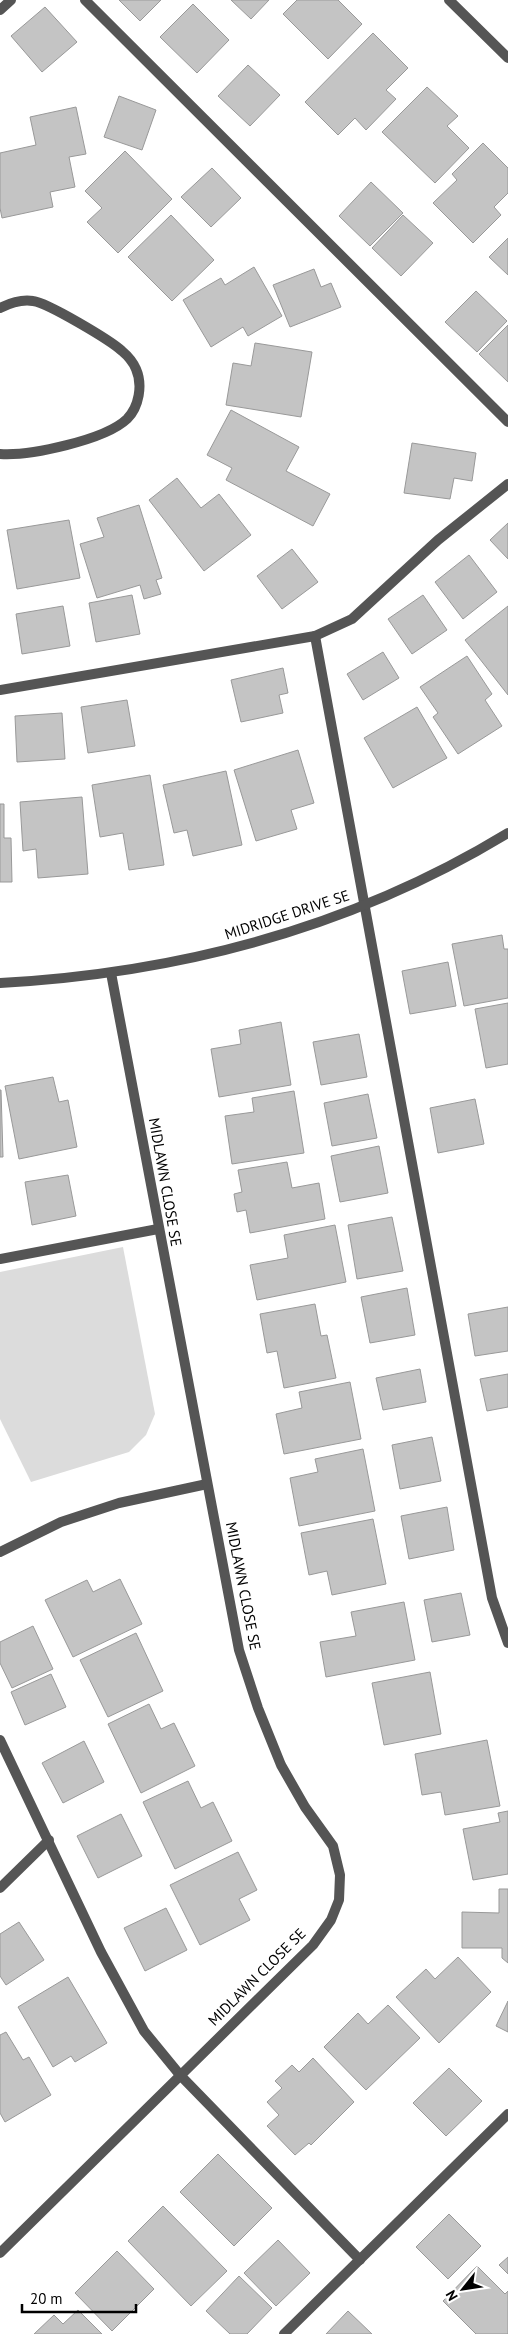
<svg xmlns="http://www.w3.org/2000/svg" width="508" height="2334" viewBox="0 0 508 2334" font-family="'PT Sans',sans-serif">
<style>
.park{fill:#dcdcdc}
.building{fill:#c4c4c4;stroke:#999}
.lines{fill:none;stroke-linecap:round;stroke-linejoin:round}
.lane{stroke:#555;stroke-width:10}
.street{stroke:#555;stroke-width:10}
.labels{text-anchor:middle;stroke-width:4.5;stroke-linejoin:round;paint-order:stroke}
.street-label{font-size:15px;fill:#000;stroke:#fff}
</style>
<rect width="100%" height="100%" fill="#fff"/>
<!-- park -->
<path class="park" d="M123 1247 155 1414 146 1435 129 1452 31 1482 0 1419V1272Z"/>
<!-- building -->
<g class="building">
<path d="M119 0H161L140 21Z"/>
<path d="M231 0H269L251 19Z"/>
<path d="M297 0H338L362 24 328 59 283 14Z"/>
<path d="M193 4 229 40 197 73 160 37Z"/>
<path d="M45 7 77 42 42 72 11 36Z"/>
<path d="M373 33 408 68 386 90 396 99 366 130 355 118 338 135 305 102Z"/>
<path d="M248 65 280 95 250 126 218 96Z"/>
<path d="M427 87 458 116 447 126 469 148 435 183 382 132Z"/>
<path d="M119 96 156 110 142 150 104 137Z"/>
<path d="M76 107 86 154 69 157 75 187 50 192 53 207 2 218 0 208V153L36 145 30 117Z"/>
<path d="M483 143 508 168V193L494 207 501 215 473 243 433 203 457 180 452 174Z"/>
<path d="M125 151 172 199 118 253 87 222 102 208 85 191Z"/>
<path d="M212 168 241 198 211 227 181 197Z"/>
<path d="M371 182 403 213 370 246 339 216Z"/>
<path d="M171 215 214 260 172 301 128 257Z"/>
<path d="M403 215 433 243 401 276 372 248Z"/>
<path d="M508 238V275L489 257Z"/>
<path d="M254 267 282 316 248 336 243 327 211 347 183 300 221 278 225 285Z"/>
<path d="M314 269 321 287 331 283 341 307 290 327 273 285Z"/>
<path d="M476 291 507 321 477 352 445 322Z"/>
<path d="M508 325V382L479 354Z"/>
<path d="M255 343 312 352 301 417 226 405 233 363 251 366Z"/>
<path d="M231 410 299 447 286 471 330 494 313 526 226 480 232 468 207 455Z"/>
<path d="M412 443 476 453 472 481 454 478 450 499 404 493Z"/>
<path d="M177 478 201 508 219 494 251 535 204 571 149 500Z"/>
<path d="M139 505 162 578 156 580 161 594 144 599 140 585 97 598 80 544 104 537 97 518Z"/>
<path d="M69 520 80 578 17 589 7 530Z"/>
<path d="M508 523V559L490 540Z"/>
<path d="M292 549 318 582 282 609 257 576Z"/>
<path d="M469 555 497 592 463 619 435 582Z"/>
<path d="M132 595 140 634 96 642 89 603Z"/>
<path d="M423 595 447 630 412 654 388 619Z"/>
<path d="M63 606 70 646 22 654 16 614Z"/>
<path d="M508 606V695L465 640Z"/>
<path d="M383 652 399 678 363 700 347 674Z"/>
<path d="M467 656 492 694 485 700 502 726 458 754 433 717 438 713 420 687Z"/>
<path d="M283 668 288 693 279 695 283 713 241 722 231 680Z"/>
<path d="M127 700 135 746 88 753 81 707Z"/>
<path d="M417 707 447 758 393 788 364 738Z"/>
<path d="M62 713 65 759 17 762 15 716Z"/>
<path d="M298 750 314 803 291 810 297 829 256 841 234 770Z"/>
<path d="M226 771 242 845 193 856 187 830 174 833 163 785Z"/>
<path d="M150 775 164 865 129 870 123 833 100 837 92 785Z"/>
<path d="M82 797 88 874 38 878 36 849 23 851 20 802Z"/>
<path d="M0 804H4V838H11L12 882H0Z"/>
<path d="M502 935 504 949H508V998L464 1006 452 944Z"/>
<path d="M448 962 456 1006 410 1014 402 971Z"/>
<path d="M508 1003V1064L486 1068 475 1009Z"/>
<path d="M281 1022 291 1085 219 1097 211 1049 241 1044 239 1030Z"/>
<path d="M359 1034 367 1077 321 1085 313 1042Z"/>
<path d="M53 1077 59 1102 68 1100 77 1147 19 1159 5 1086Z"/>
<path d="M1 1090 3 1157H0V1090Z"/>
<path d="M294 1091 304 1153 232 1164 225 1116 254 1112 252 1098Z"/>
<path d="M368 1094 377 1138 332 1146 324 1103Z"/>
<path d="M475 1099 484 1144 438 1153 430 1108Z"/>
<path d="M379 1146 388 1193 340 1202 331 1156Z"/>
<path d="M287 1162 292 1188 319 1183 325 1219 250 1233 246 1210 237 1212 234 1194 242 1192 238 1170Z"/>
<path d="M68 1175 76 1216 32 1225 25 1182Z"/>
<path d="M392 1217 403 1271 357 1279 348 1225Z"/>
<path d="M335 1225 346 1282 257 1300 250 1265 288 1258 284 1235Z"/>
<path d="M407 1288 415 1335 370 1343 361 1297Z"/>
<path d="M315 1304 321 1336 327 1335 336 1378 284 1388 277 1351 267 1353 260 1314Z"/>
<path d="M508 1307V1351L475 1356 468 1314Z"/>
<path d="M420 1369 426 1402 383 1410 376 1378Z"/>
<path d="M508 1374V1407L487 1411 480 1379Z"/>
<path d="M350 1382 361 1439 284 1454 276 1414 302 1408 299 1392Z"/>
<path d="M432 1437 441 1481 400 1489 392 1445Z"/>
<path d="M363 1449 375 1511 299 1526 290 1478 318 1472 315 1459Z"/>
<path d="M447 1507 454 1550 409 1559 401 1516Z"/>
<path d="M373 1519 386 1584 332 1595 327 1571 309 1575 301 1533Z"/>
<path d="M120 1579 142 1624 73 1657 45 1600 87 1580 93 1592Z"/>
<path d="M461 1593 470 1635 432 1642 424 1600Z"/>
<path d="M404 1602 415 1660 326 1677 320 1642 356 1636 351 1612Z"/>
<path d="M33 1626 53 1669 12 1688 0 1663V1642Z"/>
<path d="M136 1633 163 1691 108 1717 80 1660Z"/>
<path d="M430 1672 441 1734 384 1745 372 1683Z"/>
<path d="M51 1674 66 1707 25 1725 11 1692Z"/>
<path d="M149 1704 161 1729 174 1723 195 1766 141 1793 108 1724Z"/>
<path d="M487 1740 500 1806 445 1815 441 1792 422 1795 415 1754Z"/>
<path d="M84 1741 104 1782 63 1803 42 1763Z"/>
<path d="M188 1781 201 1808 213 1802 232 1841 175 1869 143 1802Z"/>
<path d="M508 1811V1874L473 1880 463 1829 500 1822 498 1813Z"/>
<path d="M121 1814 142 1856 98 1878 77 1836Z"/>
<path d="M238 1852 257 1890 239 1899 250 1920 200 1945 170 1885Z"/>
<path d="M499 1889H508V1963L502 1958V1948H462V1912L499 1913Z"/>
<path d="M166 1908 187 1950 145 1971 124 1928Z"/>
<path d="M19 1922 44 1960 6 1985 0 1976V1934Z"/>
<path d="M458 1957 491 1992 439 2043 396 1997 426 1969 435 1979Z"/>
<path d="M68 1977 107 2043 75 2062 71 2056 53 2067 18 2007Z"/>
<path d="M508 2001V2032L496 2026Z"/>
<path d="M388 2005 420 2038 366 2090 324 2047 358 2013 368 2024Z"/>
<path d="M6 2032 23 2060 29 2057 51 2095 5 2122 0 2113V2035Z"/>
<path d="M313 2058 354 2102 311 2145 309 2143 295 2155 267 2126 279 2115 267 2102 282 2088 275 2081 292 2065 299 2072Z"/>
<path d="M449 2068 482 2101 446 2136 413 2103Z"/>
<path d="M218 2154 272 2208 234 2246 180 2192Z"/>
<path d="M163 2206 227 2271 191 2306 128 2241Z"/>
<path d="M449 2214 481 2246 448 2279 416 2247Z"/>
<path d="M278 2240 310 2273 276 2306 244 2273Z"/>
<path d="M117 2251 154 2289 112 2331 75 2293Z"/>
<path d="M508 2257V2274L499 2265Z"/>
<path d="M477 2266 505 2294 508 2291V2334H476L443 2301Z"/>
<path d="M239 2276 272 2308 247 2334H230L206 2311Z"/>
<path d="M78 2310 102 2334H34L54 2315 63 2324Z"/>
<path d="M348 2311 372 2334H326Z"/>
</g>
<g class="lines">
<!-- lane -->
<g class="lane">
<path d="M85 0 508 422"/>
<path d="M0 10 11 0"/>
<path d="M315 636 492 1598 508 1643"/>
<path d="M0 690 315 636 352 619 438 540 508 484"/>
<path d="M0 1259 158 1229"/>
<path d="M0 1740 101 1952 144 2031 180 2075 360 2260"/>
<path d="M0 1888 49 1840"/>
<path d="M284 2334 508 2114"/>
</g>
<!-- street -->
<g class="street">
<path d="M449 0 508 58"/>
<path d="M0 308C10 303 21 299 33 301 48 303 110 340 122 351 128 356 133 362 136 369 143 385 139 407 127 419 105 440 30 456 0 454"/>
<path d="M0 983C182 973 352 928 508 833"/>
<path d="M0 1552 61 1522 119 1503 207 1484"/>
<path d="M0 2253 313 1945 331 1920 339 1900 340 1875 333 1846 305 1807 281 1765 258 1708 239 1650 111 973"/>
</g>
</g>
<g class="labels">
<!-- street labels -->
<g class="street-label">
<text transform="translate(287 915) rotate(-18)" y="5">MIDRIDGE DRIVE SE</text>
<text transform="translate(165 1182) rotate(80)" y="5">MIDLAWN CLOSE SE</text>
<text transform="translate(243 1586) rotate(79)" y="5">MIDLAWN CLOSE SE</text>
<text transform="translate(257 1977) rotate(-45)" y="5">MIDLAWN CLOSE SE</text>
</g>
</g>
<!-- north arrow -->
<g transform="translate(463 2289) rotate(240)" stroke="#ffffff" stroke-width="4" paint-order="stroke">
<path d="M0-4L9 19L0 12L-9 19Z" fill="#000000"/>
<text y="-8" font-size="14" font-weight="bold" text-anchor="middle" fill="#000000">N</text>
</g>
<!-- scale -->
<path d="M22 2304v8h114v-8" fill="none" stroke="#000000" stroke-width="2.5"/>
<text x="30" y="2304" font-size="15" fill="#000000" stroke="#ffffff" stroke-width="4" paint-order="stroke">20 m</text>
</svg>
